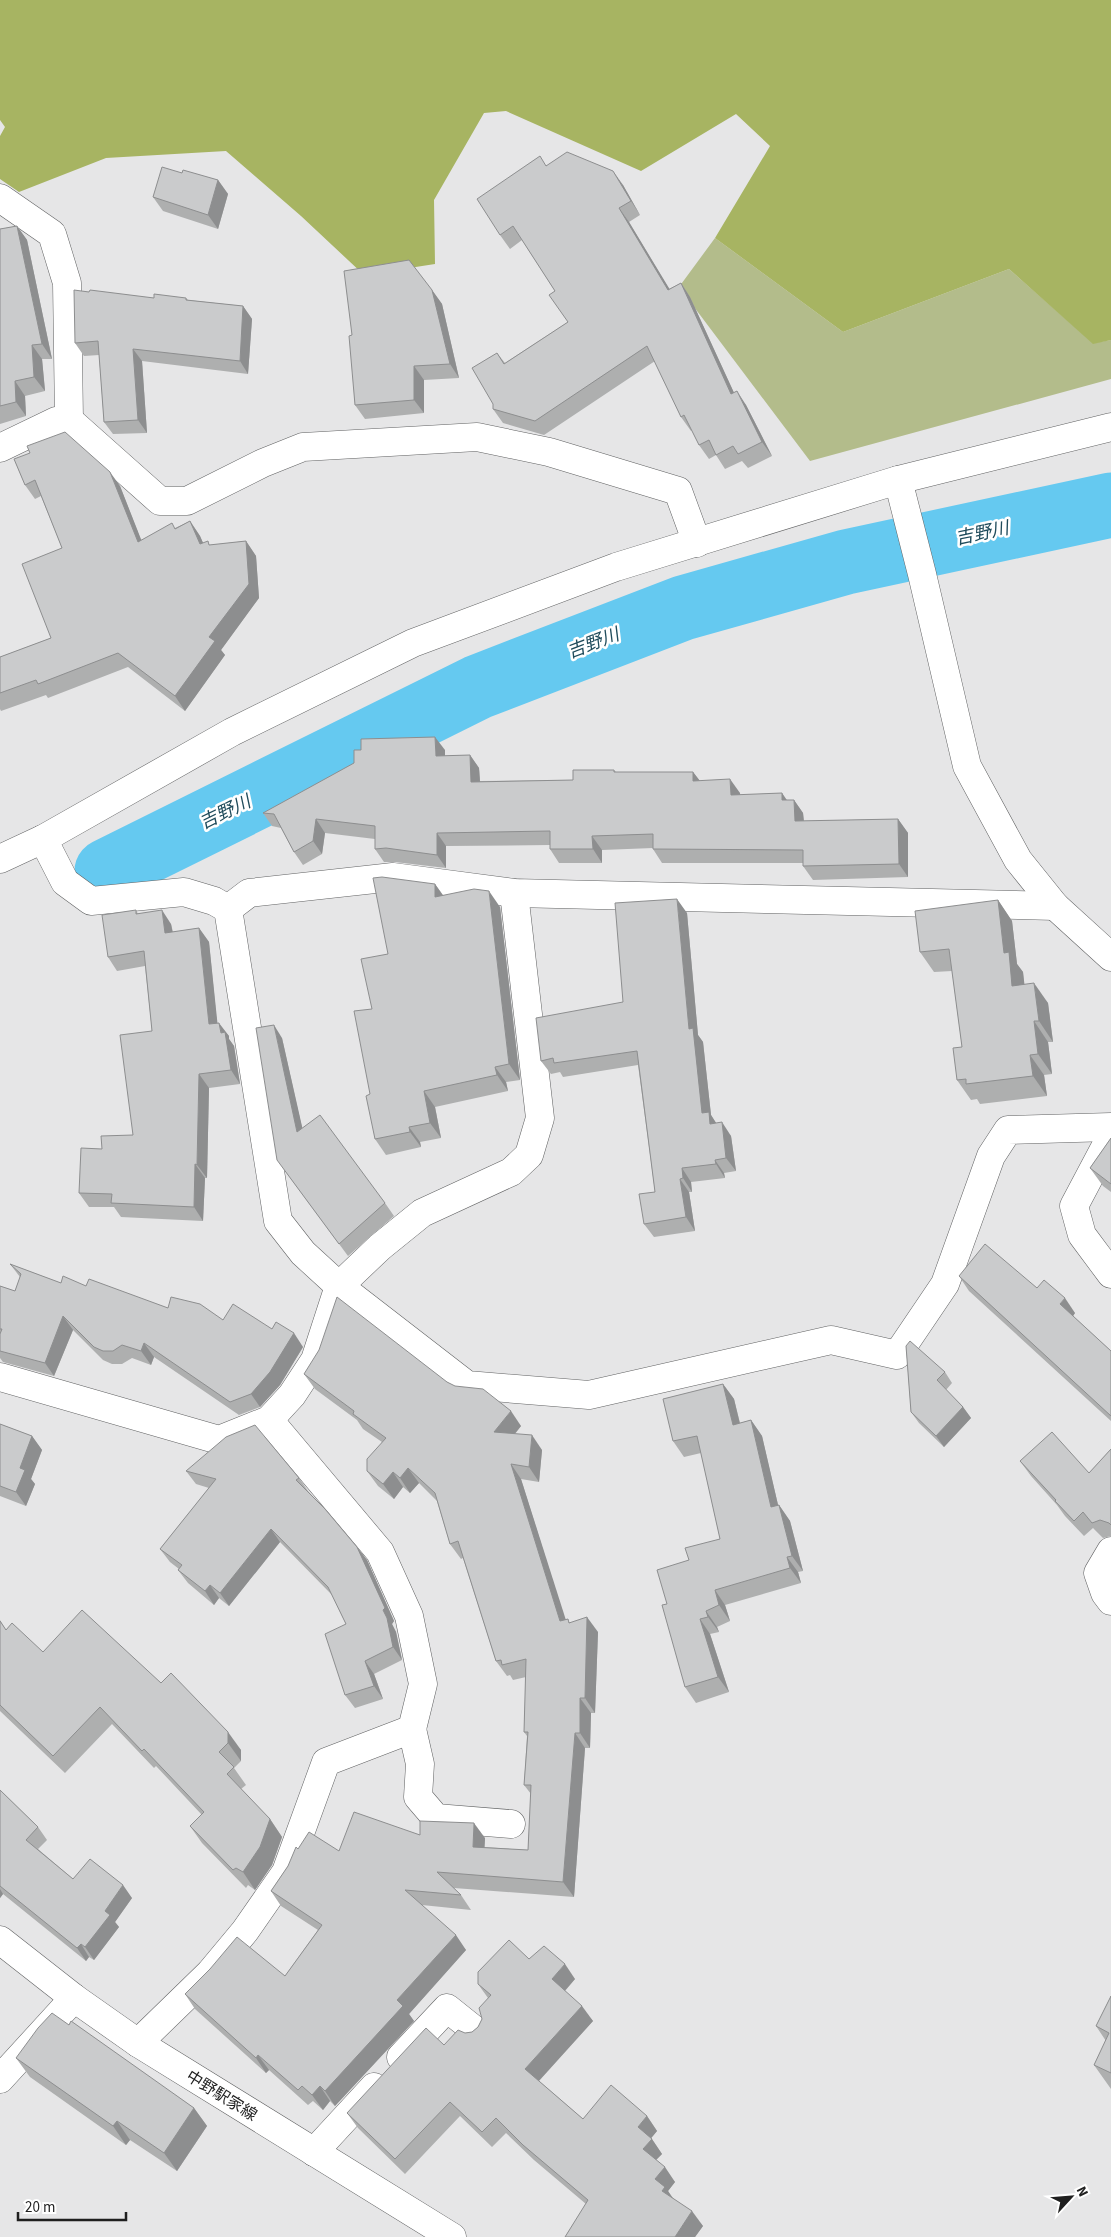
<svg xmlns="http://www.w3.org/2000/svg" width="1111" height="2237" viewBox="0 0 1111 2237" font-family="'Source Sans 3','Noto Sans JP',sans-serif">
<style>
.green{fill:#b3bc8b}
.forest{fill:#a7b462}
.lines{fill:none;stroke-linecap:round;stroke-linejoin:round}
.river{stroke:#65c9f0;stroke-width:65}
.minor-casing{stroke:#616263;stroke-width:29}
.tertiary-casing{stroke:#616263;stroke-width:29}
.secondary-casing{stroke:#616263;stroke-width:29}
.minor{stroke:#fff;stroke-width:28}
.tertiary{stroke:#fff;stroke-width:28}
.secondary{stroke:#fff;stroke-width:28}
.wall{fill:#aeafaf}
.shaded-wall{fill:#8d8e8f}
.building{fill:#cacbcc;stroke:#8d8e8f}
.labels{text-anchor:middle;stroke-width:5;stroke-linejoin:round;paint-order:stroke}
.street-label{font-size:16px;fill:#1f1f1f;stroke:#fff}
.water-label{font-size:18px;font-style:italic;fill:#204c5c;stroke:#fff}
</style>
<rect width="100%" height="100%" fill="#e6e6e7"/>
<!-- green -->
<path class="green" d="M715 238 843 332 1009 269 1093 343 1111 340V379L810 461 679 287Z"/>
<!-- forest -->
<path class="forest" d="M0 0H1111V340L1093 344 1009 269 843 332 715 238 770 146 736 114 641 171 506 111 484 113 434 200 435 264 364 275 301 216 226 151 106 158 19 192 0 179V136L5 127 0 120Z"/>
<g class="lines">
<!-- river -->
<path class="river" d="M107 871 478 687 683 608 846 562 1111 505"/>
<!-- minor casing -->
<g class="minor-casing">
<g id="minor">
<path d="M0 198 52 234 67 283 69 420"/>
<path d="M0 448 56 421 69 420 160 501H187L263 463 303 447 477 437 549 452 678 491 697 543"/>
<path d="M898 480 922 574 967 766 1018 860 1055 906 1111 957"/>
<path d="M43 839 65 882 91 901 184 892 214 901 228 909 278 1221 303 1253 339 1286 467 1385 589 1395 831 1340 897 1355 945 1284 991 1156 1008 1130 1111 1127"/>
<path d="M228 909 249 893 393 877 514 893 1055 906"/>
<path d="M1110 1138 1074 1206 1082 1235 1111 1274"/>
<path d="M0 1377 219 1440 269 1420 292 1395 315 1360 339 1286 380 1247 422 1213 511 1172 529 1155 540 1118 514 893"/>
<path d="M1111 1551 1098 1573 1105 1593 1111 1601"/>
<path d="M412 1729 420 1764 418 1797 436 1818 511 1824"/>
<path d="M138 2043 210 1973 245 1931 286 1872 326 1762 412 1729 423 1684 409 1616 380 1552 269 1420"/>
<path d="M401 2057 447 2008 477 2032"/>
<path d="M0 2079 74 1998"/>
<path d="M314 2152 374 2087"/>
</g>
</g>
<!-- tertiary casing -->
<g class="tertiary-casing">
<path id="tertiary" d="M0 859 43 839 232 732 413 643 616 567 898 480 1111 427"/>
</g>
<!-- secondary casing -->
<g class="secondary-casing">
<path id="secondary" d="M0 1940 74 1998 138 2043 452 2237"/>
</g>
<!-- minor -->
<use href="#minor" class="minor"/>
<!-- tertiary -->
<use href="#tertiary" class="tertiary"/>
<!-- secondary -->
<use href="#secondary" class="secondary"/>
</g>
<!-- wall -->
<g class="wall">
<path d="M546 165 623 185 640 215 629 222 669 289 681 283 690 297 734 393 746 405 772 456 748 468 742 461 725 469 716 455 709 459 699 445 692 430 691 431 681 417 655 361 544 435 503 423 493 409 497 353 505 363 568 322 555 291 522 240 510 249 500 235Z"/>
<path d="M182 173 218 180 228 194 218 229 163 211 153 197Z"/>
<path d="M17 226 27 240 52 359H42L45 391 25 396 26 416 0 424V229Z"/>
<path d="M432 290 442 304 459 378 424 380V413L365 419 355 405 352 335Z"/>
<path d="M154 298H186L188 300 243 306 252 319 248 374 142 361 147 433 113 434 104 422 99 355 84 356 75 343Z"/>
<path d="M14 459 120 486 141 540 175 528 190 521 200 536 203 543 210 545 246 541 256 556 259 598 221 650 225 655 185 711 128 667 48 698 46 695 1 711 0 709V657L51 638 62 548 41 496 35 499 25 485Z"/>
<path d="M445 750V756L470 755 479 768 480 781 573 780 614 770 616 772H693L700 781 740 793V795L782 793 786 800H794L803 813 804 821 898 819 908 833V877L813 880 803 866V863H662L653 849V848L602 850V863H559L550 849V845L446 846V868L395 862H384L375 849V839L325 833 322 854 303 865 294 852 281 828 272 826 263 813Z"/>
<path d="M435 884 443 895 500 907 520 1080 506 1082 508 1091 435 1107 441 1138 420 1142 421 1147 386 1155 375 1139 370 1094 372 1009 388 954Z"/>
<path d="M998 900 1012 921 1017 964 1023 972 1024 984 1048 1003 1053 1042H1048L1052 1074 1044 1075 1047 1096 980 1104 977 1099 971 1100 957 1080 962 1047 952 971 934 972 920 952Z"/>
<path d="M136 910 138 914 171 924 173 932 199 928 209 942 217 1023 229 1036V1039L234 1046 240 1084 209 1088 207 1178H205L203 1221 121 1217 114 1207H89L79 1193 102 1149 133 1135 152 1031 145 966 117 971 108 957Z"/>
<path d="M687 913 698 1035 703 1042 711 1115 716 1123 731 1136 736 1171 724 1173 725 1178 691 1182 692 1192H689L695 1231 654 1237 644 1224 655 1192 638 1065 563 1077 560 1072 551 1074 541 1061 623 1002Z"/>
<path d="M282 1038 302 1128 385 1203 394 1216 348 1256 286 1172Z"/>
<path d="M1111 1138V1192L1103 1186 1090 1168Z"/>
<path d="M10 1264 61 1283 86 1286 168 1308 223 1320 272 1329 303 1347 280 1385 260 1407 239 1415 154 1357 151 1365 132 1358 122 1364H112L103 1360 73 1330 54 1376 3 1362 0 1358V1286L15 1291 20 1277Z"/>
<path d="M959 1276 1037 1288 1075 1313 1073 1316 1111 1351V1421L969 1291Z"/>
<path d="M906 1346 945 1372 952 1383 946 1390 963 1407 971 1418 944 1447 919 1423 911 1412Z"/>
<path d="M304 1374 447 1382 521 1426 515 1434 542 1450 539 1482 521 1479 565 1620 571 1623 598 1632 595 1713H591L590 1748H585L574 1897 454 1888 461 1895 471 1910 422 1905 466 1950 409 2014 414 2021 335 2106 330 2101 323 2110 313 2101 308 2105 269 2070 266 2073 195 2009 185 1994 285 1976 318 1930 281 1906 271 1891 288 1866 298 1849 339 1851 420 1835 485 1838 484 1847 528 1850 531 1794 524 1785 527 1736 524 1732 526 1677 513 1680 510 1675 507 1676 496 1661 463 1558 461 1559 450 1544 437 1501 419 1483 410 1493 403 1487 394 1499 378 1486 367 1471 382 1442 363 1429 357 1420 315 1389Z"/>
<path d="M723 1384 734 1399 740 1423 751 1420 762 1436 778 1505H779L790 1521 803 1571 798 1572 801 1583 725 1605 730 1621 717 1627 719 1632 710 1634 729 1692 696 1703 685 1687 667 1604 689 1560 720 1539 701 1453 684 1457 673 1441Z"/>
<path d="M0 1424 32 1436 42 1450 31 1479 35 1484 26 1506 0 1496Z"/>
<path d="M1111 1449V1536L1103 1538 1093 1528 1084 1536 1065 1516 1057 1505 1031 1476 1020 1461 1089 1473Z"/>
<path d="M186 1471 299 1478 308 1491 357 1547 367 1560 394 1621 392 1624 396 1632 402 1660 374 1674 383 1699 355 1708 345 1695 346 1624 332 1595 280 1542 229 1606 219 1598 214 1605 188 1583 178 1570 179 1569 170 1562 160 1549 209 1488 196 1484Z"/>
<path d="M0 1620 6 1630 43 1652 161 1683 241 1750V1761L234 1768 246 1785 241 1789 270 1819 282 1837 272 1865 255 1890 248 1885 246 1888 202 1843 190 1826 202 1815 156 1766 154 1768 112 1724 65 1773 0 1711Z"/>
<path d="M0 1790 38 1827 47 1840 38 1849 73 1879 132 1898 115 1922 119 1927 94 1960 89 1957 86 1961 3 1894 0 1898Z"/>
<path d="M529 1959 575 1979 565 1991 593 2021 539 2081 583 2119 647 2116 657 2131 651 2138 662 2154 656 2160 675 2182 668 2191 673 2198 703 2226 695 2237H565L586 2204 534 2160 506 2133 492 2147 460 2116 405 2174 358 2128 347 2113 444 2045 465 2033 472 2032 478 2027 482 2019 488 1998 478 1984Z"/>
<path d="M1111 1996V2089L1094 2065 1106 2041 1096 2026Z"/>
<path d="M69 2025 194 2108 207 2126 177 2171 130 2140 126 2145 30 2077 16 2058Z"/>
</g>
<!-- shaded-wall -->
<g class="shaded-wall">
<path d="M613 171 623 185 640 215 631 201Z"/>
<path d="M218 180 228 194 218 229 208 215Z"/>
<path d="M619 208 629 222 678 303 668 290Z"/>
<path d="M17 226 27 240 52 359 42 344Z"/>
<path d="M681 283 690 297 741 408 731 394Z"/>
<path d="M432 290 442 304 459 378 450 364Z"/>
<path d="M243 306 252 319 248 374 240 361Z"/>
<path d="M32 345 42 359 45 391 34 377Z"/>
<path d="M133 349 142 361 147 433 138 420Z"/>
<path d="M414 366 424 380V413L414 400Z"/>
<path d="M15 381 25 396 26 416 16 402Z"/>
<path d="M737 391 746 405 772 456 762 442Z"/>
<path d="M110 472 120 486 148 557 138 542Z"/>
<path d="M190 521 200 536 210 559 200 544Z"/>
<path d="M246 541 256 556 259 598 221 650 225 655 185 711 175 696 209 637Z"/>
<path d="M435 737 445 750V770L436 756Z"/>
<path d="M470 755 479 768 481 795 471 782Z"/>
<path d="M693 772 703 785 693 781Z"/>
<path d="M730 779 740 793 741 809 731 795Z"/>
<path d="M782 793 791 806 782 800Z"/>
<path d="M794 800 803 813 805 834 795 821Z"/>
<path d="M316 819 325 833 322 854 313 841Z"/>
<path d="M898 819 908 833V877L899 864Z"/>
<path d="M437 833 446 846V868L437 855Z"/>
<path d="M592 836 602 850V863L593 849Z"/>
<path d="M435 884 446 900 435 897Z"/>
<path d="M489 891 500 907 520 1080 509 1064Z"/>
<path d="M677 899 687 913 698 1035 703 1042 711 1115 718 1126 720 1137 702 1113 689 1029Z"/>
<path d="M998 900 1012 921 1017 964 1023 972 1027 1006 1012 986 1004 953Z"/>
<path d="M162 910 171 924 175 946 165 933Z"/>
<path d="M199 928 209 942 219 1038 209 1024Z"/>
<path d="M1034 983 1048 1003 1053 1042 1039 1021Z"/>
<path d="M1034 1021 1048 1042 1052 1074 1038 1054Z"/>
<path d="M219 1023 229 1036V1039L234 1046 240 1084 231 1070Z"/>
<path d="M274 1025 282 1038 306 1144 297 1132Z"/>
<path d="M1030 1055 1044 1075 1047 1096 1033 1076Z"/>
<path d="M495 1067 506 1082 508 1091 497 1075Z"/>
<path d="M199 1074 209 1088 207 1178 197 1165Z"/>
<path d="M424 1091 435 1107 441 1138 430 1123Z"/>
<path d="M722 1122 731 1136 736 1171 726 1158Z"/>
<path d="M409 1127 420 1142 421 1147 410 1132Z"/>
<path d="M715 1160 724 1173 725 1178 716 1164Z"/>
<path d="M195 1164 205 1178 203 1221 194 1207Z"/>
<path d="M682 1168 691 1182 692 1192 683 1178Z"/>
<path d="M680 1179 689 1192 695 1231 686 1217Z"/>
<path d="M1065 1298 1075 1313 1071 1319 1060 1304Z"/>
<path d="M63 1316 73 1330 54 1376 45 1363Z"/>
<path d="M294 1333 303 1347 280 1385 260 1407 251 1394Z"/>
<path d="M144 1343 154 1357 151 1365 141 1351Z"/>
<path d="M723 1384 734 1399 744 1441 733 1425Z"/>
<path d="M963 1407 971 1418 944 1447 936 1436Z"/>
<path d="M511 1411 521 1426 504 1447 494 1432Z"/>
<path d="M751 1420 762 1436 782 1522 771 1507Z"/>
<path d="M532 1435 542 1450 539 1482 529 1467Z"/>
<path d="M32 1436 42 1450 31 1479 35 1484 26 1506 16 1492 20 1468Z"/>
<path d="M511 1464 521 1479 571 1636 560 1621Z"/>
<path d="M408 1468 419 1483 410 1493 400 1478Z"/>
<path d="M393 1472 403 1487 394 1499 383 1484Z"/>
<path d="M779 1505 790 1521 803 1571 792 1556Z"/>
<path d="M271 1529 280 1542 229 1606 220 1593Z"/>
<path d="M357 1547 367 1560 394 1621 392 1624 396 1632 402 1660 393 1647 383 1610Z"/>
<path d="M787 1557 798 1572 801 1583 790 1568Z"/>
<path d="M210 1585 219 1598 214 1605 205 1591Z"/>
<path d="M715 1590 725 1605 730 1621 719 1605Z"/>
<path d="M706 1611 717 1627 719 1632 708 1617Z"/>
<path d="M587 1617 598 1632 595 1713 585 1698Z"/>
<path d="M700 1619 710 1634 729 1692 718 1677Z"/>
<path d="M365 1661 374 1674 383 1699 374 1686Z"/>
<path d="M580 1698 591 1713 590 1748 580 1733Z"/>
<path d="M228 1732 241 1750V1761L228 1743Z"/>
<path d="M575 1733 585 1748 574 1897 563 1882Z"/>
<path d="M270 1819 282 1837 272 1865 255 1890 243 1872Z"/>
<path d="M474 1823 485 1838 484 1862 473 1847Z"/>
<path d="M123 1885 132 1898 115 1922 119 1927 94 1960 85 1947 105 1911Z"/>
<path d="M0 1889 3 1894 0 1898Z"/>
<path d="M456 1935 466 1950 409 2014 414 2021 335 2106 325 2091 397 2000Z"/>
<path d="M81 1944 89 1957 86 1961 77 1948Z"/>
<path d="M565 1964 575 1979 562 1994 552 1979Z"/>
<path d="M582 2006 593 2021 536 2084 525 2069Z"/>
<path d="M258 2055 269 2070 266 2073 256 2058Z"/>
<path d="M320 2086 330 2101 323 2110 312 2095Z"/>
<path d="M194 2108 207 2126 177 2171 164 2153Z"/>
<path d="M647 2116 657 2131 648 2142 638 2127Z"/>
<path d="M117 2121 130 2140 126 2145 113 2126Z"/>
<path d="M652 2139 662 2154 653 2163 643 2149Z"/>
<path d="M665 2167 675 2182 668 2191 675 2202 662 2191 655 2179Z"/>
<path d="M692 2211 703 2226 695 2237H675Z"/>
</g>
<!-- building -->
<g class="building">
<path d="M567 152 613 171 631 201 619 208 668 290 681 283 731 394 737 391 762 442 738 454 733 446 716 455 709 440 699 445 684 415 681 417 647 346 535 421 493 409V404L472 368 497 353 504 364 568 322 549 295 555 291 513 226 500 235 477 199 540 156 546 166Z"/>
<path d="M162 167 182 173 183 170 218 180 208 215 153 197Z"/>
<path d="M17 226 42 344 32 345 34 377 15 381 16 402 0 406V229Z"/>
<path d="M409 260 432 290 450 364 414 366V400L355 405 349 336 352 335 344 271Z"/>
<path d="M74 290 89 292 90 290 154 298V294L186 298V300L243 306 240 361 133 349 138 420 104 422 98 341 75 343Z"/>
<path d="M65 432 110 472 138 542 172 523 175 529 190 521 200 544 208 541 209 545 246 541 249 584 209 637 215 641 175 696 118 653 38 684 36 680 0 693V657L51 638 22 564 62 548 35 480 25 485 14 459 30 453 27 446Z"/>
<path d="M435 737 436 756 470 755 471 782 573 780V770H614V772H693V781L730 779 731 795 782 793V800H794L795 821 898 819 899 864 803 866V850L653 849V834L592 836 593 849H550V831L437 833V855L386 848 375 849V826L316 819 313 841 294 852 274 814 263 813 354 763V750H361V739Z"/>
<path d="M382 877 435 884V897L474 889 489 891 509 1064 495 1067 497 1075 424 1091 430 1123 409 1127 410 1132 375 1139 366 1096 370 1094 354 1011 372 1009 361 959 388 954 373 878Z"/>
<path d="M677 899 689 1029 693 1028 702 1113 709 1112 710 1124 722 1122 726 1158 715 1160 716 1164 682 1168 683 1178 680 1179 686 1217 644 1224 639 1194 655 1192 637 1051 554 1063 553 1058 541 1061 536 1018 623 1002 615 903Z"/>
<path d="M998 900 1004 953 1009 952 1012 986 1034 983 1039 1021H1034L1038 1054 1030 1055 1033 1076 966 1084V1079L957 1080 953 1048 962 1047 949 949 920 952 915 911Z"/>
<path d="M136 910V914L162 910 165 933 199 928 209 1024 219 1023 221 1033 225 1032 231 1070 199 1074 197 1165 195 1164 194 1207 111 1203 112 1194 79 1193 81 1148 102 1149 101 1136 133 1135 120 1035 152 1031 144 951 108 957 102 915Z"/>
<path d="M274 1025 297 1132 320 1115 385 1203 339 1244 277 1160 256 1028Z"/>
<path d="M1111 1138V1184L1090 1168Z"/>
<path d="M985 1244 1037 1288 1044 1280 1065 1298 1060 1304 1111 1351V1416L959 1276Z"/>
<path d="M10 1264 61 1283 63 1276 86 1286 89 1279 168 1308 171 1297 200 1304 223 1320 233 1304 272 1329 276 1322 294 1333 270 1372 251 1394 230 1402 144 1343 141 1351 122 1345 113 1351H103L94 1347 63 1316 45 1363 0 1351V1334L2 1329H0V1286L15 1291 21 1274Z"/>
<path d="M337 1297 447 1382 455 1386 483 1389 511 1411 494 1432 532 1435 529 1467 511 1464 560 1621 568 1619 569 1623 587 1617 585 1698H580V1733H575L563 1882 437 1872 461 1895 405 1890 456 1935 397 2000 403 2006 325 2091 320 2086 312 2095 302 2086 298 2090 258 2055 256 2058 185 1994 210 1969 237 1937 285 1976 322 1925 271 1891 288 1866 296 1847 298 1849 309 1832 339 1851 354 1812 420 1835V1821L474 1823 473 1847 528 1850 531 1785H524L528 1732H524L526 1659 502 1665 501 1660 496 1661 458 1541 450 1544 435 1493 408 1468 400 1478 393 1472 383 1484 367 1471V1459L386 1438 353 1414 354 1411 304 1374 319 1350Z"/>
<path d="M910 1341 945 1372 937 1380 963 1407 936 1436 911 1412 906 1346Z"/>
<path d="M723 1384 733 1425 751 1420 771 1507 779 1505 792 1556 787 1557 790 1568 715 1590 719 1605 706 1611 708 1617 700 1619 718 1677 685 1687 662 1605 667 1604 657 1570 689 1560 685 1548 720 1539 697 1436 673 1441 663 1399Z"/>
<path d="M0 1424 32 1436 20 1468 25 1470 16 1492 0 1486Z"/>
<path d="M255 1425 299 1478 296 1480 325 1509 357 1547 385 1608 383 1610 387 1618 393 1647 365 1661 374 1686 345 1695 325 1634 346 1624 328 1587 271 1529 220 1593 210 1585 205 1591 178 1570 182 1565 160 1549 216 1479 186 1471 226 1437Z"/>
<path d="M1052 1432 1089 1473 1111 1449V1525L1109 1523 1100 1520 1092 1523 1083 1512 1074 1521 1055 1501 1056 1500 1020 1461Z"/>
<path d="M82 1610 161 1683 171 1673 228 1732V1743L219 1752 234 1767 227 1774 270 1819 260 1847 243 1872 236 1868 233 1870 190 1826 204 1812 144 1749 142 1751 100 1707 53 1756 0 1705V1621L6 1630 12 1623 43 1652Z"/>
<path d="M0 1790 38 1827 26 1840 73 1879 90 1859 123 1885 105 1911 110 1915 85 1947 81 1944 77 1948 0 1886Z"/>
<path d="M509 1940 529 1959 544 1946 565 1964 552 1979 582 2006 525 2069 583 2119 611 2085 647 2116 638 2127 652 2139 643 2149 665 2167 655 2179 665 2187 662 2191 692 2211 675 2237H565L588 2200 523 2145 496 2118 482 2132 450 2102 395 2159 347 2113 426 2028 444 2045 458 2030 465 2033 472 2032 478 2027 482 2019 479 2008 491 1995 478 1984V1972Z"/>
<path d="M1111 1996V2073L1094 2065 1109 2033 1096 2026Z"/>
<path d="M52 2013 69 2025 71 2021 194 2108 164 2153 117 2121 113 2126 16 2058 38 2028Z"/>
</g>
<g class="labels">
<!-- street labels -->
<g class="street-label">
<text transform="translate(222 2095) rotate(32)" y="6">中野駅家線</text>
</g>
<!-- water labels -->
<g class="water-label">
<text transform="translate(982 533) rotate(-12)" y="6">吉野川</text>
<text transform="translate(593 643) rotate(-21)" y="6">吉野川</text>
<text transform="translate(225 812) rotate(-26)" y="6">吉野川</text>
</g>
</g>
<!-- north arrow -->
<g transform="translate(1071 2197) rotate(64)" stroke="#ffffff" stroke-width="4" paint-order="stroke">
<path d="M0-4L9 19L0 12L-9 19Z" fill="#1f1f1f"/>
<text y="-8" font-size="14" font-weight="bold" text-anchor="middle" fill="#1f1f1f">N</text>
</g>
<!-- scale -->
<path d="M18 2212v8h108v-8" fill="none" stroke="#1f1f1f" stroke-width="2.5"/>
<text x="25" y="2212" font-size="15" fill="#1f1f1f" stroke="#ffffff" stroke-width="4" paint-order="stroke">20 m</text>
</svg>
